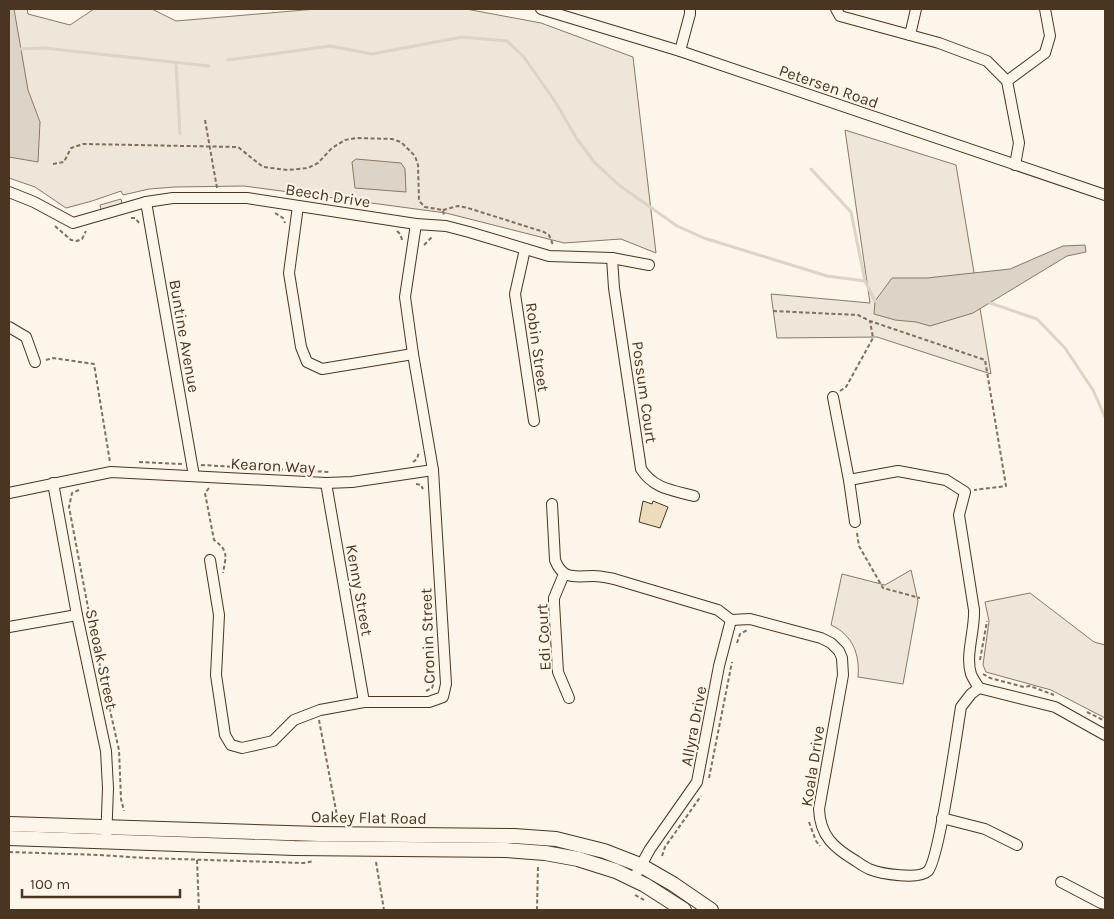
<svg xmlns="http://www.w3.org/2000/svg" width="1114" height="919" viewBox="0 0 1114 919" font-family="Karla,sans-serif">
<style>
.green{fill:#ede6d9;stroke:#887966}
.parking{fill:#ede7d9;stroke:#887966}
.water{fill:#dcd4c6;stroke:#887966}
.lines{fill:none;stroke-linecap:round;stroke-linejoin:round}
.stream{stroke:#dcd4c6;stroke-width:3}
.building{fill:#ecdcbc;stroke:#4a3520}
.street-casing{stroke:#4a3520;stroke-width:12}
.secondary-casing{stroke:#4a3520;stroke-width:16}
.path{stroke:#7f6f5c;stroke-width:2;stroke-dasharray:4 2.5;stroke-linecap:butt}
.street{stroke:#fbf6e9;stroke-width:10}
.secondary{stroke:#fbf6e9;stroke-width:14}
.labels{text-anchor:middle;stroke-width:4;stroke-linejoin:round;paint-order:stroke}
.street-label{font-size:16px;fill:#4a3520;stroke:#fbf6e9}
</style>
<rect width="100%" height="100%" fill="#fbf6e9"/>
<!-- green -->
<g class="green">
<path d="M9 9H27L28 14 70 25 94 9H152L176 21 316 9H466L541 23 633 57 656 253 621 239 564 243 446 213 244 186 175 187 149 189 123 195 121 191 92 201 66 208 35 187 9 178Z"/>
<path d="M845 130 956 165 991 374 877 337 777 338 771 294 870 303Z"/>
<path d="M911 570 918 601 903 684 858 677C860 655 853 635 831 625L842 574 885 585Z"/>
<path d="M1030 593 1094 642 1105 645V718L1051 690 986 672 983 665 989 621 985 602Z"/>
</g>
<!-- parking -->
<path class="parking" d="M121 199 122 204 101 210 100 205Z"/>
<!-- water -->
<g class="water">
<path d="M9 9H14L28 90 40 122 38 162 9 157Z"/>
<path d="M356 159 401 163 405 169 406 192 355 188 352 162Z"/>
<path d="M1085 245 1086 252 1067 256 973 313 930 326 916 322 895 320 874 314 875 301 892 278H927L1010 269 1063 246Z"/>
</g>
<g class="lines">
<!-- stream -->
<g class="stream">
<path d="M20 49 44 48 209 66"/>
<path d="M228 60 330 46 372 54 462 37 507 41 524 57 556 103 577 139 595 163 619 185 677 226 704 238 827 276 865 281 875 301"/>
<path d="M176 63 180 134"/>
<path d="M811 169 851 212 865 281"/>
<path d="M990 303 1037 319 1065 348 1093 390 1105 417"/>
</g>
</g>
<!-- building -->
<path class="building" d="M643 501 652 504 653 501 668 507 660 528 639 522Z"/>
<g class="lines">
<!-- street casing -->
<g class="street-casing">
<g id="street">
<path d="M541 9 680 51 1105 195"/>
<path d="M836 9 840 16 939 43 987 61 1007 81 1019 143 1015 165"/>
<path d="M910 35 916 9"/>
<path d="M680 51 690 14V9"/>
<path d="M1007 81 1045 53 1050 36 1045 9"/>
<path d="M9 192 34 202 73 223 146 202 173 198H247L416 224 446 226 469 232 549 256 612 258 649 265"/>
<path d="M146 202 194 476"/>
<path d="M298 206 289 273 301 347 307 362 322 369 413 354"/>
<path d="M525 249 515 294 534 421"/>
<path d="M612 258 614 288 641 469C654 489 672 490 694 496"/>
<path d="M9 327 26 337 35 362"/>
<path d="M833 397 849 480"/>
<path d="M53 483 77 615 106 751 108 788 106 842"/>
<path d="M326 483 364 702"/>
<path d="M9 493 111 472 326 483 352 482 433 470"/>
<path d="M552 504 555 560C563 581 576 576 594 576 601 576 608 578 614 579L718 610 731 620 750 619 821 638 831 643 839 651 842 658 843 675 819 809C820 836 834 848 856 861 860 864 865 867 869 869 881 874 919 880 928 871 939 860 957 731 961 707L971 694 979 688 1055 707 1105 735"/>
<path d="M855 522 849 480 898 471 946 480 965 492 959 515 974 610C975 630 965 656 971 674 973 679 976 683 979 688"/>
<path d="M210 560 219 615 216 675 225 735 231 745 242 748 273 741 294 720 320 710 364 702H429L443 697 446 684 433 470 413 354 405 297 416 224"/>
<path d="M564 574 554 598V603L558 672 569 698"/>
<path d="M9 627 77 615"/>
<path d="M942 818 985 829 1017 845"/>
<path d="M633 880 650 849 697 782 719 666 731 620"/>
<path d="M1061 882 1101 903 1105 904"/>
</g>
</g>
<!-- secondary casing -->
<g class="secondary-casing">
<g id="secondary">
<path d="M9 824 319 834 514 836 556 839 604 851 640 865 673 884 711 910"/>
<path d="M9 838 294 848 506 850 545 853 578 859 616 871 645 885 684 910"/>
</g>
</g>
<!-- path -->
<g class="path">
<path d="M205 120 217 188"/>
<path d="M53 164 64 162 71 148 83 144 238 147 263 167 288 170 308 168 318 163 332 148 345 140 357 138 392 139 401 142 415 156 418 165 419 201 425 207 443 210 444 216"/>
<path d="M443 210 458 206 468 208 544 232 549 235 553 245"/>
<path d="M275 213 283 218 285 223"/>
<path d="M131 218H135L139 223"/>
<path d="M55 226 71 240 77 241 82 239 86 231"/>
<path d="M397 231 400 234 403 242"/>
<path d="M424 245 433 236"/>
<path d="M773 311 858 315 870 321 985 360 1006 486 974 490"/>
<path d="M46 360 53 358 94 364 110 462"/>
<path d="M840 391 846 387 873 338 870 321"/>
<path d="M139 462 182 464"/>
<path d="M413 462 417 459 419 452"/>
<path d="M201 465 329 472"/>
<path d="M416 484 421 485 423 489"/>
<path d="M209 488 205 493 214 540C229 551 226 556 223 573"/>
<path d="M79 490 72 493 69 507 96 650"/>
<path d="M857 533 859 546 883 588 920 598"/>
<path d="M737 643 740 634 747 630"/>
<path d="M98 657 119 750 121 799 124 811"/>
<path d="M980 660 987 621"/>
<path d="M983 674 990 678 1024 687 1030 686 1054 695"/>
<path d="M426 691 432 688 435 680"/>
<path d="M1087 712 1105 721"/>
<path d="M319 720 338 821"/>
<path d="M709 778 732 662"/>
<path d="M809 822 816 841 820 846"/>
<path d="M9 852 100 855 145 858 304 863 314 861"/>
<path d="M662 856 665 847 701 796"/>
<path d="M197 860 199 910"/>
<path d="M376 862 384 910"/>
<path d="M635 895 644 900"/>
<path d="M537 910 538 865"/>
</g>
<!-- street -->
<use href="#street" class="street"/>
<!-- secondary -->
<use href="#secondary" class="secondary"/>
</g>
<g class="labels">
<!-- street labels -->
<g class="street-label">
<text transform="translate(829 86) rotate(19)" y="6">Petersen Road</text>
<text transform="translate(328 195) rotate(9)" y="6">Beech Drive</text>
<text transform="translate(185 336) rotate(80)" y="6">Buntine Avenue</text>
<text transform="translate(538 347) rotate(82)" y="6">Robin Street</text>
<text transform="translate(645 392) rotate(82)" y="6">Possum Court</text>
<text transform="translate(273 465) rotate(3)" y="6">Kearon Way</text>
<text transform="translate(360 590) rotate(80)" y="6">Kenny Street</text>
<text transform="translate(427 636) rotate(-92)" y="6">Cronin Street</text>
<text transform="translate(543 637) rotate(-93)" y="6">Edi Court</text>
<text transform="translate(102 659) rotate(78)" y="6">Sheoak Street</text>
<text transform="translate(693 726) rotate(-79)" y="6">Allyra Drive</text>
<text transform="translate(812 766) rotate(-81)" y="6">Koala Drive</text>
<text transform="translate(369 817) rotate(1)" y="6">Oakey Flat Road</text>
</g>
</g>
<!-- border -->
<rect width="1114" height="919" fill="none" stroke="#4a3520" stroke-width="20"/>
<!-- scale -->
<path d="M22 889v8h158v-8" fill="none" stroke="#4a3520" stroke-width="2.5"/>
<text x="30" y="889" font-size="15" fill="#4a3520" stroke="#fbf6e9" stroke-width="4" paint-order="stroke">100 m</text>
</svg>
